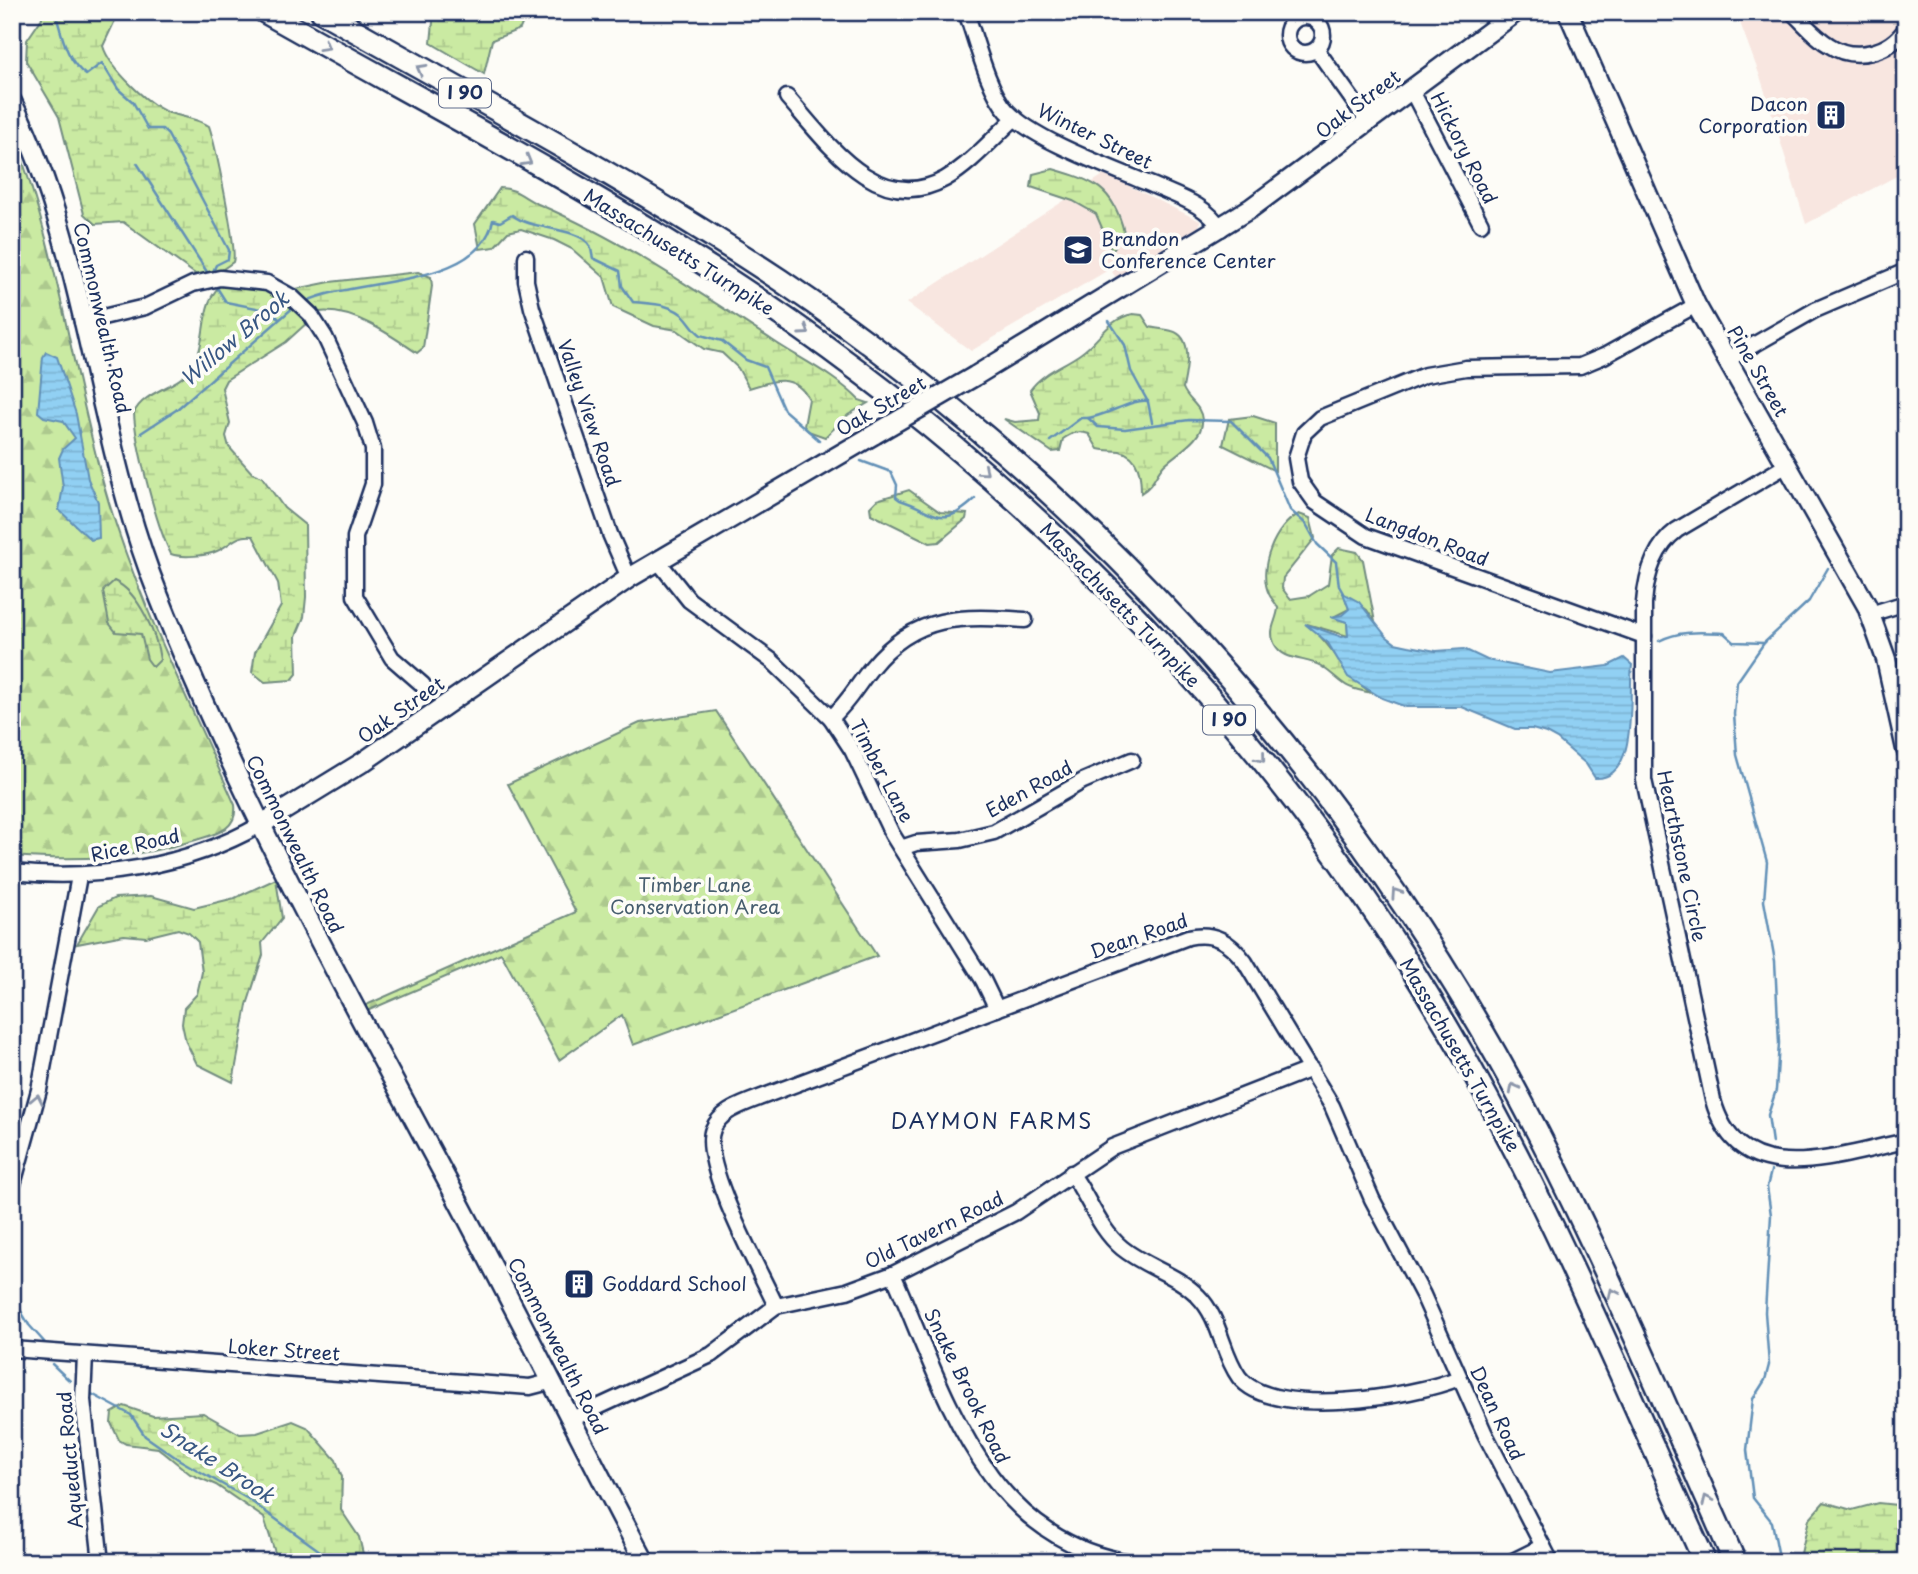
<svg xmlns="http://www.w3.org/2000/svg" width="1918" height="1574" viewBox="0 0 1918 1574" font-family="'Playpen Sans',sans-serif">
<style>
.built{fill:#f8e6e0}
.forest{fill:url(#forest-firs);stroke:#728c80;stroke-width:2}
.wetland{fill:url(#wetland-marsh);stroke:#728c80;stroke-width:2}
.water{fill:url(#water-rules);stroke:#6290b7;stroke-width:2}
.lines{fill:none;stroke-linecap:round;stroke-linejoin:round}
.stream{stroke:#6290b7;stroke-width:2.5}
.minor-casing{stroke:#1b2f5e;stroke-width:19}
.major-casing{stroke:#1b2f5e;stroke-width:23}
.highway-casing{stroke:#1b2f5e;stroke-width:26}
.minor{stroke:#fdfcf7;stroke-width:14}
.major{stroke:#fdfcf7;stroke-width:18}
.highway{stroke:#fdfcf7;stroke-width:21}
.major-bridge-casing{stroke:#1b2f5e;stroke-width:23;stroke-linecap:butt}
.major-bridge{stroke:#fdfcf7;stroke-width:18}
.oneway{stroke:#8c96aa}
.labels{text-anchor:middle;stroke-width:7;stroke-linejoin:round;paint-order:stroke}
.shield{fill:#fdfcf7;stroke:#5f6c8c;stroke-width:2}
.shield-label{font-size:18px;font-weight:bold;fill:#1b2f5e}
.street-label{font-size:19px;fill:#1b2f5e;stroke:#fdfcf7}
.poi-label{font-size:19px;fill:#1b2f5e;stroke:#fdfcf7;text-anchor:start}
.park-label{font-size:19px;fill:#475e6f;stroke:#fdfcf7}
.water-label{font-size:21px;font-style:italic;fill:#385783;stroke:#fdfcf7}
.neighbourhood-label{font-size:21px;letter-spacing:2px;fill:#1b2f5e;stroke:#fdfcf7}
</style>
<defs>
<pattern id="forest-firs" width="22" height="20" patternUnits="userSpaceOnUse" patternTransform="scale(1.75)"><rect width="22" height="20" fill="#caeaa2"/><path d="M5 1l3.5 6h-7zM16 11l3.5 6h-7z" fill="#adc98e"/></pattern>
<pattern id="wetland-marsh" width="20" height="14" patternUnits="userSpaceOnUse" patternTransform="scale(1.75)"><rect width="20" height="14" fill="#caeaa2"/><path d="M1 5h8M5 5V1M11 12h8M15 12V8" fill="none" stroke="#adc98e"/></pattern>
<pattern id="water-rules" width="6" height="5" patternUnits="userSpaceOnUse" patternTransform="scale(1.75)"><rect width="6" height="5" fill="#91d0f3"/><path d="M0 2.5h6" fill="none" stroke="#7cb3d3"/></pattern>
</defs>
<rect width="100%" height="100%" fill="#fdfcf7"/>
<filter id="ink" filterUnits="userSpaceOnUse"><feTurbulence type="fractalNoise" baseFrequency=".0143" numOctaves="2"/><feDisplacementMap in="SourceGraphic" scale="14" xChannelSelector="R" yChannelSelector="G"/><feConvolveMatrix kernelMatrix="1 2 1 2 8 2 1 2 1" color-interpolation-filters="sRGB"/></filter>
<g filter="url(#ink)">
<!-- built -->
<g class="built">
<path d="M1736 12H1906V171L1806 224 1761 79Z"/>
<path d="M1105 174 1200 221 1199 231 1117 279 1110 269 971 351 907 303Z"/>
</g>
<!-- forest -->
<g class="forest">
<path d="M12 132C57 246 71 368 104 486 135 596 189 700 235 805 238 830 215 834 196 840 134 859 76 861 12 856Z"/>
<path d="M716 711 877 956 633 1045 622 1015 559 1060 501 953 367 1011 364 1006 576 912 508 784 640 723Z"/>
</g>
<!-- wetland -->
<g class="wetland">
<path d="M41 12H119L103 46C109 67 151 109 173 114 186 118 196 118 209 126 215 143 238 252 233 262L213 276H198L123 222 95 224 84 214 59 117 26 61 27 40 42 18Z"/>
<path d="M434 12H521L523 22 520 29 492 40 484 74 431 43Z"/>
<path d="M1053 169C1094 181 1113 187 1124 232L1112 251 1096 214 1073 201 1031 187 1033 174Z"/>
<path d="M500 188C516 188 524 198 538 204 622 240 695 290 772 340 800 359 835 375 859 400L868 403 848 415 825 437 808 431 804 426 809 399C794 373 773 380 749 388L738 368 722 353 704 349 677 330 654 326 613 307 604 277 572 249 554 240 521 229 508 232 494 247 480 249 475 224Z"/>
<path d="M418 272 431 277 432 286 423 348 417 353C391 335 352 308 319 312L286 342 226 380 222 388 230 423 226 436 229 447 252 473 262 477 284 508 305 525 306 597 304 617 296 636 297 674 292 680 265 682 252 672 255 652 281 606 278 583 253 536C235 534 231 545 217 551 207 556 182 558 171 554 157 528 135 443 134 413 144 390 179 388 193 366 209 339 197 300 226 281L291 290 330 282Z"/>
<path d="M1133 314 1142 315 1150 327C1157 329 1165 329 1172 331 1195 337 1186 373 1183 388 1188 401 1201 405 1202 420 1204 439 1176 453 1164 465 1155 475 1154 485 1141 493 1141 477 1140 456 1120 451 1112 450 1106 451 1098 449L1089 434C1078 430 1072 433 1063 439L1060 451 1052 452 1004 419 1015 422 1039 420 1040 413 1030 390C1043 372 1063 366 1080 354 1100 341 1107 319 1133 314Z"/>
<path d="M1253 416 1275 423V471L1223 445 1229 419Z"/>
<path d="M909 490 940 512 967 514 966 519 939 542 930 543 871 514 870 507 877 500Z"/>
<path d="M1299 514 1310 518 1315 538 1283 578 1282 588 1290 599 1309 596 1328 584 1332 555 1339 548 1357 552 1363 560 1375 622 1367 610 1344 594 1349 609 1333 617 1347 622 1348 636 1307 624C1333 644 1344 676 1372 693 1339 687 1346 683 1321 666 1306 657 1283 662 1274 643 1268 629 1277 621 1278 608 1275 601 1271 599 1269 594 1257 569 1275 525 1299 514Z"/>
<path d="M114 581C139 592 157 635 160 660L153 667 147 659 141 634 116 632 109 623 103 591Z"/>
<path d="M276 879 282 918 262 943 263 955 247 1005 233 1082 197 1064 186 1042 182 1024 184 1008 197 994 202 972 198 942 189 933 178 929 146 937 124 935 77 944 99 906 115 898 151 896 194 908 235 898Z"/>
<path d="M124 1406 153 1416 203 1413 240 1434 257 1433 293 1421 307 1427 336 1460 342 1477 341 1510 359 1537 365 1562H278L264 1518 216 1485 190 1474 158 1448 126 1444 119 1440 111 1423 112 1413Z"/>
<path d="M1824 1502 1852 1510 1878 1503 1906 1506V1562H1799L1809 1519Z"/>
</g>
<!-- water -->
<g class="water">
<path d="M46 352 57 357 76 414 88 479 98 502 99 538 91 540 59 510 63 487 59 458 63 449 75 438 63 421 44 417 38 412 43 357Z"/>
<path d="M1343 593 1359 602 1386 636 1395 643 1409 646 1436 651 1464 649 1487 660 1550 673 1608 666 1624 658 1632 665C1628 692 1640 780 1595 778L1586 764 1557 739 1546 733 1532 729H1515L1462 707H1406L1382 698 1348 677 1328 643 1305 624 1342 637 1348 636 1347 622 1331 617 1342 615 1349 609Z"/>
</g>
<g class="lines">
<!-- stream -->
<g class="stream">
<path d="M55 12C62 34 66 61 86 75L102 63 118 89 133 102 148 129H162L168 135 229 250 228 259 216 265 211 276"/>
<path d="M137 163 209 275"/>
<path d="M214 283 226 302 271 311 279 319"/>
<path d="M305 302C355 277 479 289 493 220L500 222 512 215C531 230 574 227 588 243 592 247 591 252 593 258L620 271 622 286 633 302C651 304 672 303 686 318 691 324 694 330 701 335L722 341 746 360 765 367 784 410 819 440"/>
<path d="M1109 321 1125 345 1131 371 1148 402 1152 422"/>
<path d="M1088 418C1106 416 1134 398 1148 401"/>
<path d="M141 433 176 410 295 306"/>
<path d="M1050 441 1081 418H1088L1098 427 1125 429 1189 420 1231 421 1268 458 1290 510 1306 524 1317 544 1336 562 1339 586 1343 593"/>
<path d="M861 461 891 472 897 485 896 497 900 500C936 511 941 531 975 499"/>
<path d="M1659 641C1679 630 1702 632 1724 633L1734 642 1764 643 1809 601 1828 568"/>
<path d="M1764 643 1737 682 1734 714 1737 755 1767 862 1764 901 1775 961 1779 1043 1776 1090 1768 1115 1772 1143"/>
<path d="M1771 1171 1767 1187 1771 1215 1765 1312 1769 1365 1765 1380 1753 1399 1747 1450 1753 1498 1772 1522 1780 1562"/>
<path d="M12 1296 29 1325 46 1344"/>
<path d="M52 1364 70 1381"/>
<path d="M90 1393 131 1415 145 1436 178 1459 248 1499 320 1551 327 1562"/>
<path d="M724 1562 752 1554 795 1562"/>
<path d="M905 1562 922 1556 938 1562"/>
</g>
<!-- minor casing -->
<g class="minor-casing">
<g id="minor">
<path d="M966 12C976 40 988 90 1007 111 1036 142 1118 170 1159 188 1182 198 1207 206 1221 229"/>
<path d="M1792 12C1804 23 1815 37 1829 45 1854 62 1890 53 1906 28"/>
<circle cx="1305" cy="35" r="18"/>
<path d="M1317 50 1369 123"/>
<path d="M1412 91 1481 224"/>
<path d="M787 97C826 141 877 217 945 179 971 164 993 138 1015 118"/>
<path d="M526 257V281L532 308 610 534 629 578"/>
<path d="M82 322 145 307 193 284 220 278 267 283 292 297 311 315 325 337 365 423 373 449V484L355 537V596L392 658 423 685"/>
<path d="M1727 360 1815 310 1906 271"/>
<path d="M1787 465 1677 530C1654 547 1646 576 1644 603V780L1713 1100C1739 1195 1838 1155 1906 1141"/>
<path d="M658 561 689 600 772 661 831 718 852 750 892 834 983 980 997 1009"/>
<path d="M1870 614 1906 603"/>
<path d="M1644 636 1366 536 1315 502 1300 481 1296 458 1304 433 1320 418 1425 375 1466 368 1580 366 1604 356 1696 305"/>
<path d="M831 718C848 703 858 684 872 667 916 613 962 616 1025 620"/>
<path d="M901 848 916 843 960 840 994 832 1083 781 1132 760"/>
<path d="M12 872C95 881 187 867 260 825"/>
<path d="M1071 1173C1089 1197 1098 1228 1122 1248 1145 1267 1177 1274 1198 1296 1221 1319 1221 1352 1239 1377 1272 1420 1413 1397 1459 1378"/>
<path d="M12 1188 39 1090 79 876"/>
<path d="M893 1274C945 1391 983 1539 1130 1562"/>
<path d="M776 1306C760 1271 699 1161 713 1129 720 1113 736 1107 751 1101L1188 937C1214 931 1230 942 1245 962L1332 1106 1372 1199 1423 1295 1485 1434 1551 1562"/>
<path d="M12 1349 530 1387 553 1381"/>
<path d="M85 1355 83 1400 101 1562"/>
<path d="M572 1419 711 1355 776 1306 847 1291 893 1274 1016 1212 1112 1147 1311 1069"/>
<path d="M1511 1562 1543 1546"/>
</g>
</g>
<!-- major casing -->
<g class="major-casing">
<g id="major">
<path d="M1568 12 1696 305 1867 606 1886 659 1906 749"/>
<path d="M12 102C88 254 94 435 158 594 239 798 345 990 449 1184 516 1309 578 1436 645 1562"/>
<path d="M975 376 1251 208 1516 12"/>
<path d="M260 825 363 762 629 578 875 434"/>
</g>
</g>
<!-- highway casing -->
<g class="highway-casing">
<g id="highway">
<path d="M265 12C429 105 601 193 756 298 1038 487 1277 737 1449 1030 1549 1200 1623 1383 1705 1562"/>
<path d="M322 12C475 99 633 182 780 280 1074 479 1319 743 1495 1053 1587 1216 1658 1391 1735 1562"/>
</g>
</g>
<!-- minor -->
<use href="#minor" class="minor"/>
<!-- major -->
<use href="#major" class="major"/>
<!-- highway -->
<use href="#highway" class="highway"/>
<!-- major-bridge casing -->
<g class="major-bridge-casing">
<path id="major-bridge" d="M875 434 975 376"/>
</g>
<!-- major-bridge -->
<use href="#major-bridge" class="major-bridge"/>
</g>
<!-- one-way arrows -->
<defs><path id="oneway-chevron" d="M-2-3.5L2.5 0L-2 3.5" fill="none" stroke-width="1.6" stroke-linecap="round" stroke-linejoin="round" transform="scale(1.75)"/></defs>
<g class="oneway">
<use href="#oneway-chevron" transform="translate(325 46) rotate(30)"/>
<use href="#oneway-chevron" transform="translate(421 69) rotate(-151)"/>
<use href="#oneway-chevron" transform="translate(527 161) rotate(30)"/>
<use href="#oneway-chevron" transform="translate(805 331) rotate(35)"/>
<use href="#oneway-chevron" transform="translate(984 471) rotate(41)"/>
<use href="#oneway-chevron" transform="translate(1261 758) rotate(51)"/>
<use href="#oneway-chevron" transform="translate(1396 893) rotate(-124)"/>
<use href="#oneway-chevron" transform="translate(1514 1088) rotate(-118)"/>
<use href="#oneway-chevron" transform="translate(37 1099) rotate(-78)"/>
<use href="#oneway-chevron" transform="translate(1613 1293) rotate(-115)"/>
<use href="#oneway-chevron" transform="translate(1707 1500) rotate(-115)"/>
</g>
</g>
<!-- icons -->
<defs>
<g id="building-square" transform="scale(1.575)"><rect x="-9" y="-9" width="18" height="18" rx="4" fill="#1b2f5e" stroke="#fdfcf7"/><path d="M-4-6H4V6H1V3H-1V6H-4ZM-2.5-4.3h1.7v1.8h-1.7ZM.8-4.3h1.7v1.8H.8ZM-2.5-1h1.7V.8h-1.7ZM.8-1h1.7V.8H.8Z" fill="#fff"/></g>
<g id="school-square" transform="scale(1.575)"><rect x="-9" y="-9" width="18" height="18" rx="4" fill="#1b2f5e" stroke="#fdfcf7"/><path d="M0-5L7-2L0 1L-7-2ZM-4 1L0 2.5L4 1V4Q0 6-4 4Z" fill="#fff"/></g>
</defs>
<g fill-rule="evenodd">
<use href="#building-square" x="1831" y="115"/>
<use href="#school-square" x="1078" y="250"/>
<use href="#building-square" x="579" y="1284"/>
</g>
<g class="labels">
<!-- shield labels -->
<g class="shield">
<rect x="439" y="78.5" width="52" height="29" rx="5"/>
<rect x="1203" y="705.5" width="52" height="29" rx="5"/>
</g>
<g class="shield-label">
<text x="465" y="99">I 90</text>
<text x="1229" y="726">I 90</text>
</g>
<!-- street labels -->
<g class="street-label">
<text transform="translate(1358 104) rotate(-37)" y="7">Oak Street</text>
<text transform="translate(1095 136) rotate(26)" y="7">Winter Street</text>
<text transform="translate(1464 148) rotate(63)" y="7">Hickory Road</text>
<text transform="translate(679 252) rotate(32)" y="7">Massachusetts Turnpike</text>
<text transform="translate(102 318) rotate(77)" y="7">Commonwealth Road</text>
<text transform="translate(1758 371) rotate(60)" y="7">Pine Street</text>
<text transform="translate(881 406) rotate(-30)" y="7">Oak Street</text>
<text transform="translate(589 413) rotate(71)" y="7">Valley View Road</text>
<text transform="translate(1427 537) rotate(21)" y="7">Langdon Road</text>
<text transform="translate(1120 605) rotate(46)" y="7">Massachusetts Turnpike</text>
<text transform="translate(401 710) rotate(-35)" y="7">Oak Street</text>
<text transform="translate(882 771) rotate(62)" y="7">Timber Lane</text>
<text transform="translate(1029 789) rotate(-29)" y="7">Eden Road</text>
<text transform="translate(295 844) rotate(64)" y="7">Commonwealth Road</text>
<text transform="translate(135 845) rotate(-13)" y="7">Rice Road</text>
<text transform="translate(1682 856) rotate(78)" y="7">Hearthstone Circle</text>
<text transform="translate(1139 936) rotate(-19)" y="7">Dean Road</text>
<text transform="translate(1460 1055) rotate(60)" y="7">Massachusetts Turnpike</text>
<text transform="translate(934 1230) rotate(-26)" y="7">Old Tavern Road</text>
<text transform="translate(558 1346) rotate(63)" y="7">Commonwealth Road</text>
<text transform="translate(284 1350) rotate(4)" y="7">Loker Street</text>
<text transform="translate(967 1386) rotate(64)" y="7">Snake Brook Road</text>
<text transform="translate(1497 1413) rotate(65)" y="7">Dean Road</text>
<text transform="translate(70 1460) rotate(-95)" y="7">Aqueduct Road</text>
</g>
<!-- poi labels -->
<g class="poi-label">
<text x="1808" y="111" text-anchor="end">Dacon<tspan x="1808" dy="22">Corporation</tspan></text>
<text x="1101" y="246">Brandon<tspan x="1101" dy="22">Conference Center</tspan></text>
<text x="602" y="1291">Goddard School</text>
</g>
<!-- park labels -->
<g class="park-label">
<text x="695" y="892">Timber Lane<tspan x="695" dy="22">Conservation Area</tspan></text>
</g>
<!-- water labels -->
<g class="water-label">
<text transform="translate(235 339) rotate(-40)" y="7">Willow Brook</text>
<text transform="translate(217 1463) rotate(33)" y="7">Snake Brook</text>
</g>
<!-- neighbourhood labels -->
<g class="neighbourhood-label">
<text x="992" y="1129">DAYMON FARMS</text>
</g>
</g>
<!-- margin -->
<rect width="1918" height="1574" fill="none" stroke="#fdfcf7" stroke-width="42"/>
<rect x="21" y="21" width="1876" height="1532" fill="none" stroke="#1b2f5e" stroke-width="2.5" filter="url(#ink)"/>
</svg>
